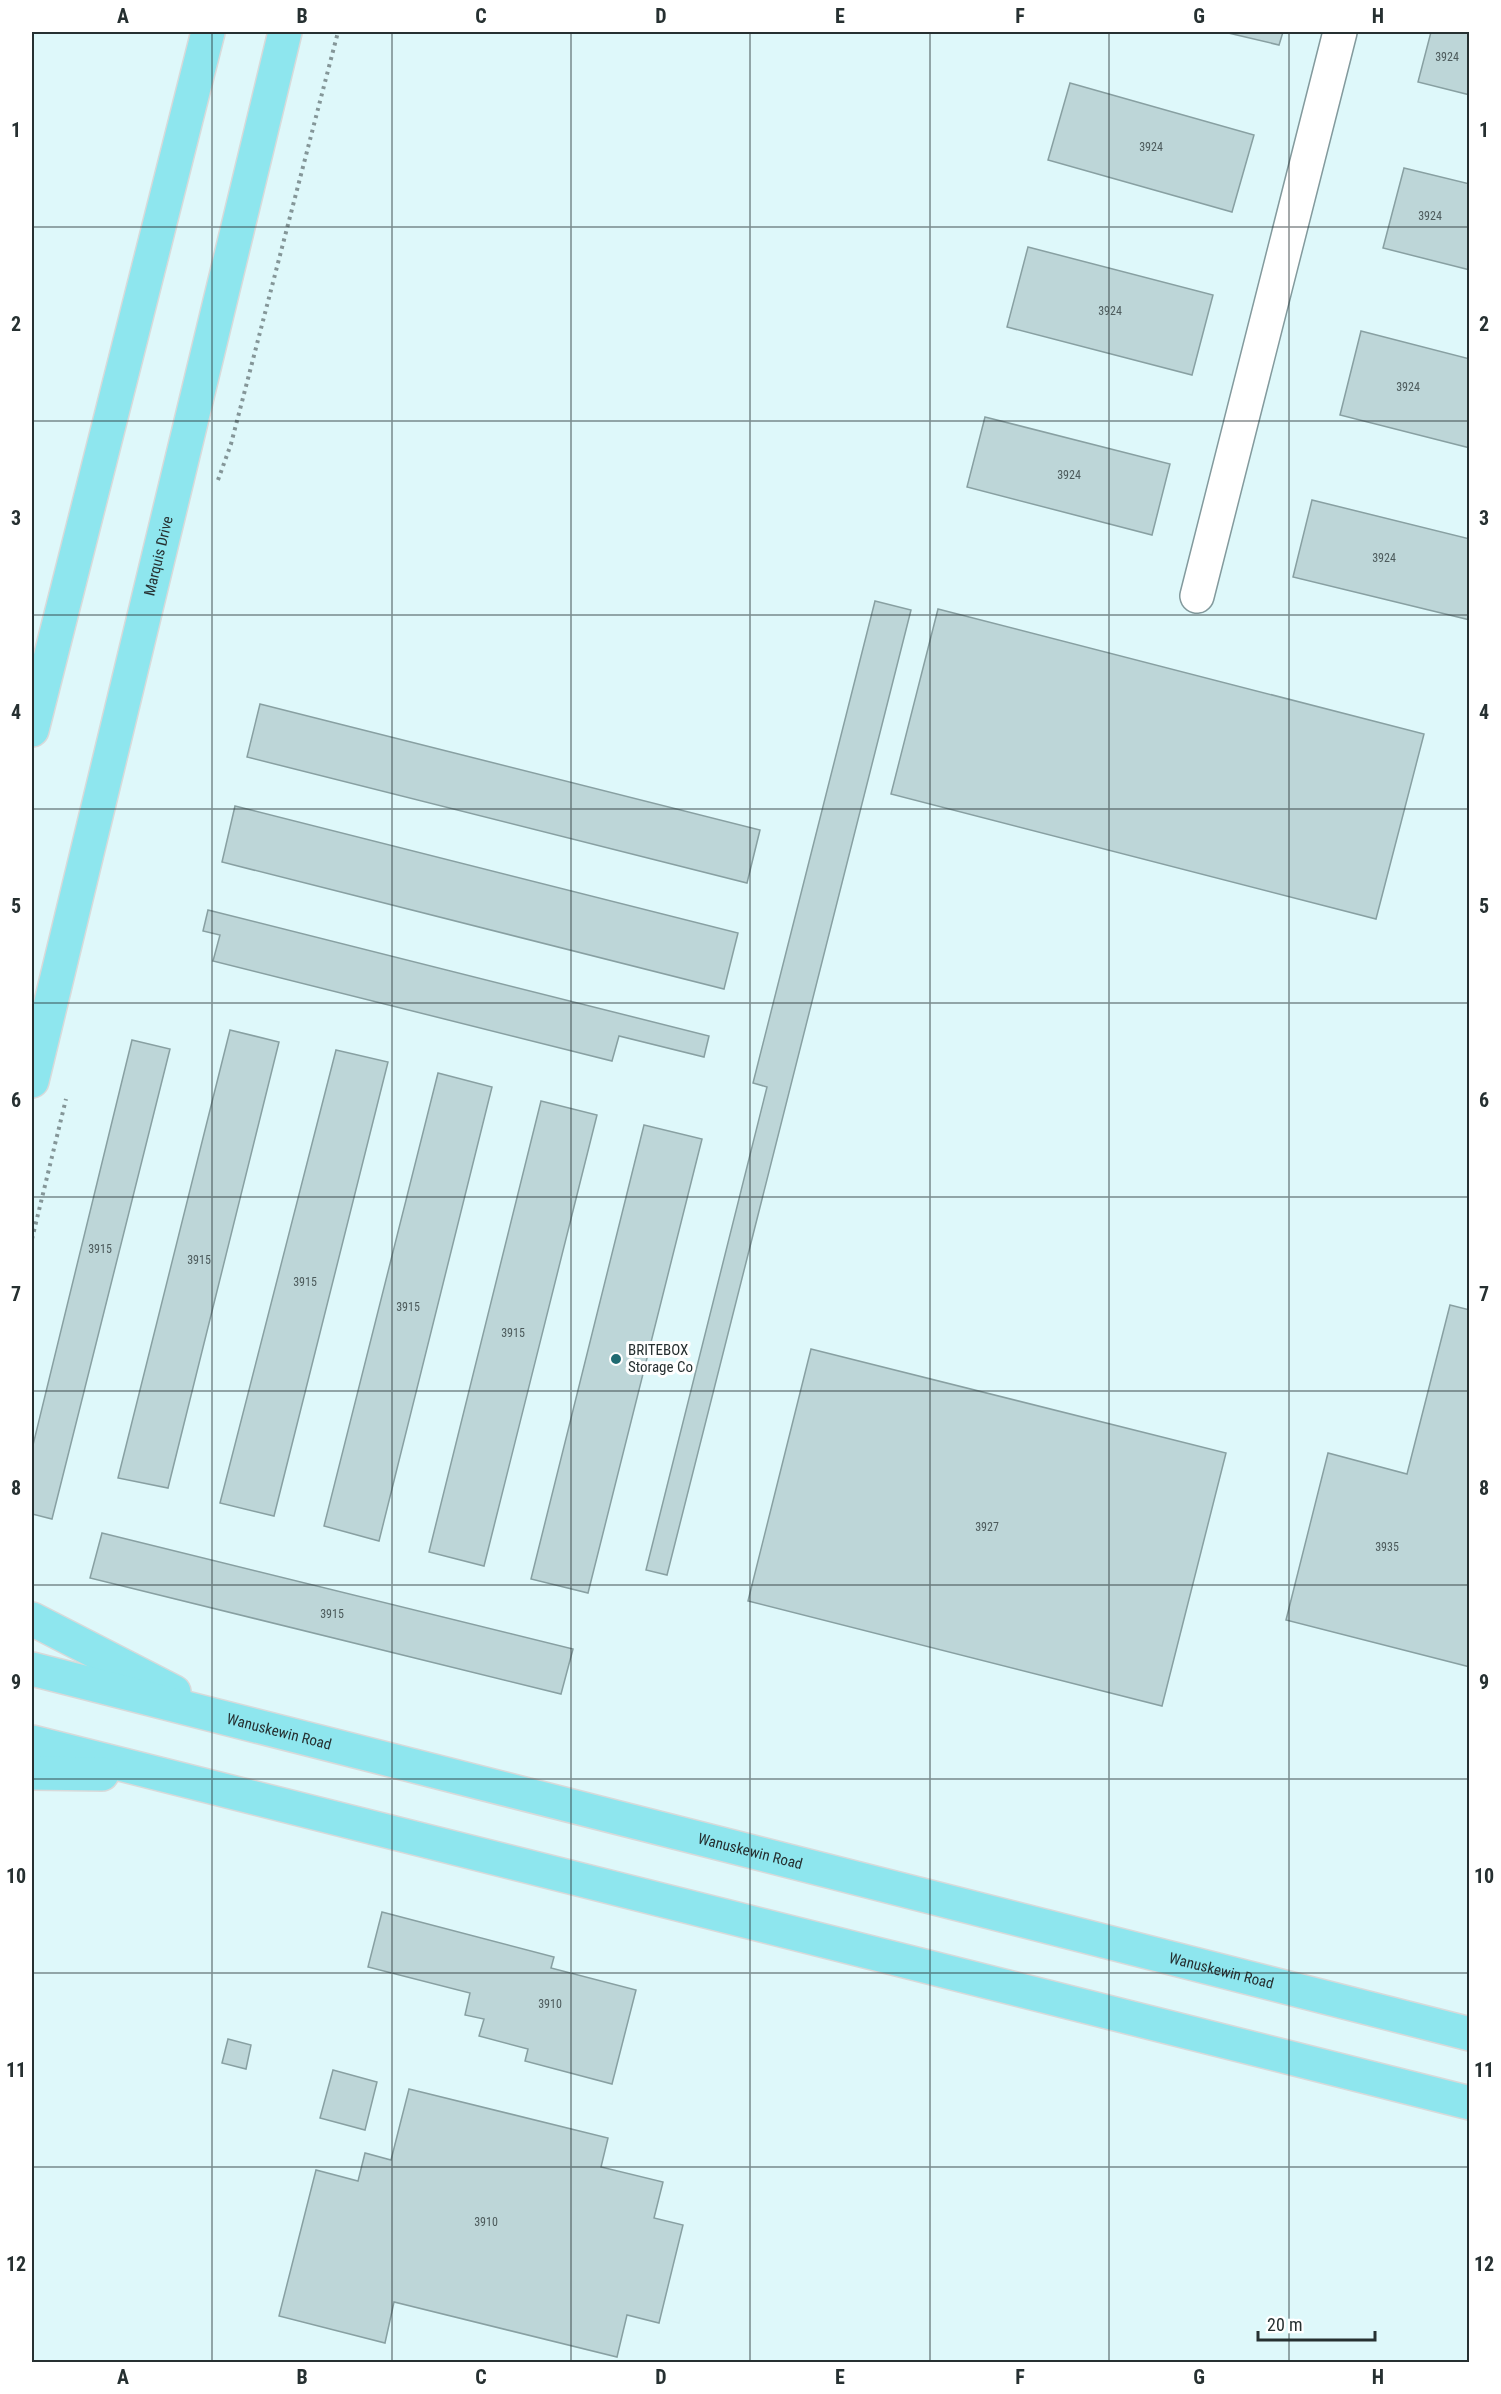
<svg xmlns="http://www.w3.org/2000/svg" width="1501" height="2394" viewBox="0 0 1501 2394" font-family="'Roboto Condensed',sans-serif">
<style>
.building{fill:#bdd6d8;stroke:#88a0a2;stroke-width:1.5}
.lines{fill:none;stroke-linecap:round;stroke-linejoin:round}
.minor-casing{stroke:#839a9d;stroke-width:36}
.major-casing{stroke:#d8dada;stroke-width:36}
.path{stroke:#849698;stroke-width:4;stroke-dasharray:3 4.5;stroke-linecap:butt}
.minor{stroke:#fff;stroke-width:33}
.major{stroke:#8ee6ee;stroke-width:33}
.grid{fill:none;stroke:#263031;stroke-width:1.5;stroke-opacity:0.55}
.poi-dot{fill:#206b72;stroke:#fff;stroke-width:2}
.labels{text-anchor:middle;stroke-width:6;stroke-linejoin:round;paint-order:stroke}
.number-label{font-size:12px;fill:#4c5a5b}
.street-label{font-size:15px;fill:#263031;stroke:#fff}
.poi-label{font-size:15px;fill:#263031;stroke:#fff;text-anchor:start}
.neatline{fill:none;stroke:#263031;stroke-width:2}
.grid-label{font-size:20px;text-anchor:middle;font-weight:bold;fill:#263031}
</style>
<rect width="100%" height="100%" fill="#def8fa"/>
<!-- building -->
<g class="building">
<path d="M1224 32H1283L1279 45Z"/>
<path d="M1431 32H1470V95L1418 82Z"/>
<path d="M1070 83 1254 135 1232 212 1048 160Z"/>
<path d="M1404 168 1470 184V270L1383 248Z"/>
<path d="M1028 247 1213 295 1192 375 1007 327Z"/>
<path d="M1361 331 1470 359V448L1340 415Z"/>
<path d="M985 417 1170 464 1152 535 967 487Z"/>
<path d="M1312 500 1470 539V620L1293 577Z"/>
<path d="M875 601 911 610 667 1575 646 1570 767 1087 753 1083Z"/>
<path d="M938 609 1424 734 1376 919 891 794Z"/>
<path d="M260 704 760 830 747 883 247 757Z"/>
<path d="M235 806 738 933 724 989 222 862Z"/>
<path d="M208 910 709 1036 704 1057 619 1036 612 1061 213 961 220 935 203 931Z"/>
<path d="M230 1030 279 1042 168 1488 118 1478Z"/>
<path d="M132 1040 170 1049 52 1519 32 1514V1449Z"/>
<path d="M336 1050 388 1062 274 1516 220 1503Z"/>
<path d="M438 1073 492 1087 379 1541 324 1526Z"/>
<path d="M541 1101 597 1115 484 1566 429 1552Z"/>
<path d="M644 1125 702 1139 588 1593 531 1579Z"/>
<path d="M1450 1305 1470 1310V1667L1286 1620 1328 1453 1407 1474Z"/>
<path d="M811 1349 1226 1453 1162 1706 748 1601Z"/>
<path d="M102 1533 573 1649 561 1694 90 1578Z"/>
<path d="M382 1912 554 1957 551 1968 636 1990 612 2084 525 2061 528 2049 479 2036 484 2019 465 2015 470 1993 368 1967Z"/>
<path d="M228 2039 251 2045 246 2069 222 2063Z"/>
<path d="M333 2070 377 2082 365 2130 320 2118Z"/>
<path d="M409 2089 608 2138 601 2167 663 2182 654 2218 683 2225 659 2323 627 2315 617 2357 394 2302 385 2343 279 2316 316 2170 358 2181 365 2153 391 2160Z"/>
</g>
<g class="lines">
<!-- minor casing -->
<g class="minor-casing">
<path id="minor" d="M1197 596 1340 32"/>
</g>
<!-- major casing -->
<g class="major-casing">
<g id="major">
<path d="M32 730 208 32"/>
<path id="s1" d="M32 1081 285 32"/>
<path d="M32 1619 174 1692"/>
<path id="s2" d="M32 1669 1470 2034"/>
<path d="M32 1742 1470 2103"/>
<path d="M32 1773 102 1774"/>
</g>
</g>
<!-- path -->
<g class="path">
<path d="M218 480 231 444 338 32"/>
<path d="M32 1239 66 1099"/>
</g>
<!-- minor -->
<use href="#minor" class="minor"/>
<!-- major -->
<use href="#major" class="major"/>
</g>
<!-- grid -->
<path class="grid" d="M212 32V2362M392 32V2362M571 32V2362M750 32V2362M930 32V2362M1109 32V2362M1289 32V2362M32 227H1470M32 421H1470M32 615H1470M32 809H1470M32 1003H1470M32 1197H1470M32 1391H1470M32 1585H1470M32 1779H1470M32 1973H1470M32 2167H1470"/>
<!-- markers -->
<circle class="poi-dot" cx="616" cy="1359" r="6"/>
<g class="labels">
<!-- number labels -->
<g class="number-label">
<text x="1447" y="61">3924</text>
<text x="1151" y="151">3924</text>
<text x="1430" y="220">3924</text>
<text x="1110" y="315">3924</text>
<text x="1408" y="391">3924</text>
<text x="1069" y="479">3924</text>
<text x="1384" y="562">3924</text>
<text x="100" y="1253">3915</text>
<text x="199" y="1264">3915</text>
<text x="305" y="1286">3915</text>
<text x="408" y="1311">3915</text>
<text x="513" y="1337">3915</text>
<text x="987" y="1531">3927</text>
<text x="1387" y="1551">3935</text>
<text x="332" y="1618">3915</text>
<text x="550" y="2008">3910</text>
<text x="486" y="2226">3910</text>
</g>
<!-- street labels -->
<g class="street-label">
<text dy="5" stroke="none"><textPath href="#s1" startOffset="540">Marquis Drive</textPath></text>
<text dy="5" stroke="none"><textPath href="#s2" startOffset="255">Wanuskewin Road</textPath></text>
<text dy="5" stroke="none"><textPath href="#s2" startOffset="741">Wanuskewin Road</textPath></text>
<text dy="5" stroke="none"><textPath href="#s2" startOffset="1227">Wanuskewin Road</textPath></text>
</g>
<!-- poi labels -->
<g class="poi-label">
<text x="628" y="1355">BRITEBOX<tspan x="628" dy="17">Storage Co</tspan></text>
</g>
</g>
<!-- border -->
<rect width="1501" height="2394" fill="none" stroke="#ffffff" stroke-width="66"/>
<!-- scale -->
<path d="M1258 2331v9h117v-9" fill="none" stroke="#263031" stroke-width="3"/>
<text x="1267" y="2331" font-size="18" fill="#263031" stroke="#ffffff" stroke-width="4.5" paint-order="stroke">20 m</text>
<rect x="33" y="33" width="1435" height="2328" class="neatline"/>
<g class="grid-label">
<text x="123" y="23">A</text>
<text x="302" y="23">B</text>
<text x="481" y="23">C</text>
<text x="661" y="23">D</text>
<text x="840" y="23">E</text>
<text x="1020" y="23">F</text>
<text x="1199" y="23">G</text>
<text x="1378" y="23">H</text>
<text x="16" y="137">1</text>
<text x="1484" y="137">1</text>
<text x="16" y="331">2</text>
<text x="1484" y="331">2</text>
<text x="16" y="525">3</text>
<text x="1484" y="525">3</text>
<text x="16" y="719">4</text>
<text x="1484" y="719">4</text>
<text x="16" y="913">5</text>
<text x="1484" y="913">5</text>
<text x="16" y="1107">6</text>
<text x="1484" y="1107">6</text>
<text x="16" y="1301">7</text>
<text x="1484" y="1301">7</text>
<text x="16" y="1495">8</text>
<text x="1484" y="1495">8</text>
<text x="16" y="1689">9</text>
<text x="1484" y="1689">9</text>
<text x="16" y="1883">10</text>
<text x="1484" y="1883">10</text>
<text x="16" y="2077">11</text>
<text x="1484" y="2077">11</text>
<text x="16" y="2271">12</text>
<text x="1484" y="2271">12</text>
<text x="123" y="2384">A</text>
<text x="302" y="2384">B</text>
<text x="481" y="2384">C</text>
<text x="661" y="2384">D</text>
<text x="840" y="2384">E</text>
<text x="1020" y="2384">F</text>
<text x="1199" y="2384">G</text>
<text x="1378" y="2384">H</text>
</g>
</svg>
